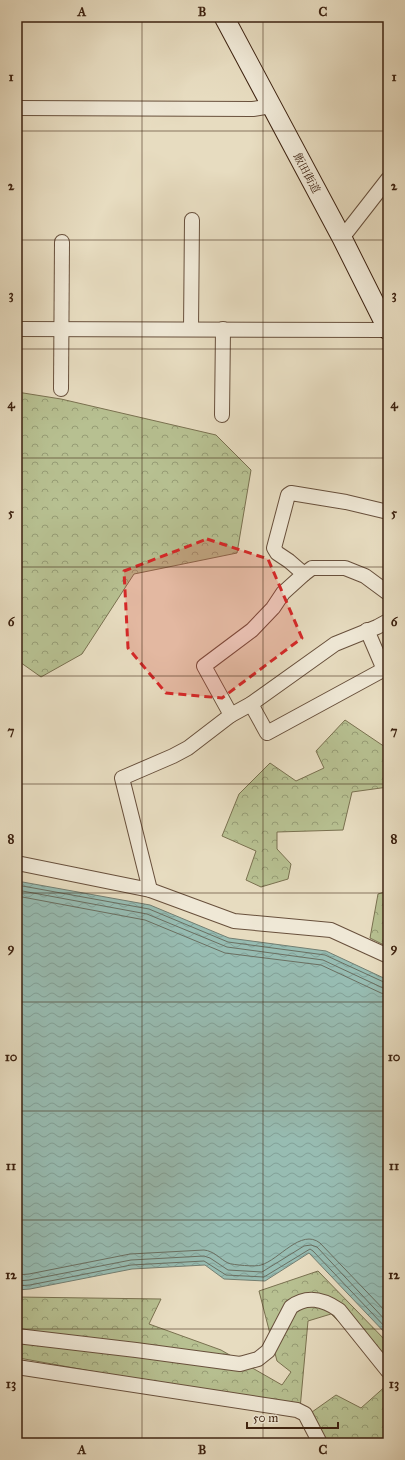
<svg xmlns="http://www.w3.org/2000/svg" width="405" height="1460" viewBox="0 0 405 1460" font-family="'IM FELL Great Primer','Noto Serif JP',serif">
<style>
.forest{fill:url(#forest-crowns);stroke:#7a7150}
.water{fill:url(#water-waves);stroke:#737e71}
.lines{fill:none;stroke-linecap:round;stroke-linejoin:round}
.shore{stroke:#6a6f61;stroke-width:1}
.minor-casing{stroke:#68503c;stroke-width:16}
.secondary-casing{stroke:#3d2210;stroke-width:21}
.minor{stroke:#efe8d6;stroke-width:14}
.secondary{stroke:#efe8d6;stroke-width:19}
.marked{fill:#d62828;fill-opacity:0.2;stroke:#d62828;stroke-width:3;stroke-dasharray:8 5;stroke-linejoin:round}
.grid{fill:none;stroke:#3d2210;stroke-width:1;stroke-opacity:0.55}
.labels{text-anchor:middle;stroke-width:4;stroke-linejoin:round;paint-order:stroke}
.street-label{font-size:11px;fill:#3d2210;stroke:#efe8d6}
.neatline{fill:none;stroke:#3d2210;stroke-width:1.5}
.grid-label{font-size:13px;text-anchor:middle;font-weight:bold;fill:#3d2210}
</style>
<defs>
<pattern id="forest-crowns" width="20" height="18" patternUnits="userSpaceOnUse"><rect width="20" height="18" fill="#b7c091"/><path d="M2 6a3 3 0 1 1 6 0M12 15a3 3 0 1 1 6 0" fill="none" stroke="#969c75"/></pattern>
<pattern id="water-waves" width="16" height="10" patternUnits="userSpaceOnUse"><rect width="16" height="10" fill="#97bcb2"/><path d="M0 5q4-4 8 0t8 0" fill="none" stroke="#83a198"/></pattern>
</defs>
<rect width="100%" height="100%" fill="#e7dcc0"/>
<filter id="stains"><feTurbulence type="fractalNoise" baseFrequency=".005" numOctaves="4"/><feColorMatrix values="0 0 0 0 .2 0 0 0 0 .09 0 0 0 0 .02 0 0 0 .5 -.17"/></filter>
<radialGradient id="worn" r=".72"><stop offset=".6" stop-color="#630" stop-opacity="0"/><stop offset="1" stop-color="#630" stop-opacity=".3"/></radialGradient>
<!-- forest -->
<g class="forest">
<path d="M17 392 61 399 216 435 251 470 237 553 134 574 82 654 41 677 17 660Z"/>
<path d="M345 720 388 749V787L352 792 343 830 277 832V849L291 864 288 879 261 887 246 880 256 851 222 836 239 794 270 763 296 781 324 768 316 751Z"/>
<path d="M388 891V947L370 938 378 894Z"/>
<path d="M318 1271 388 1343V1369L331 1314 308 1321 300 1409 19 1358 17 1360V1297L161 1299 149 1324 221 1350 282 1385 291 1372 277 1361 259 1291Z"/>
<path d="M388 1384V1443H327L312 1412 336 1395 361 1408Z"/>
</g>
<!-- water -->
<path class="water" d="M17 881 150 905 229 938 326 951 388 980V1336L309 1253 265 1281 224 1279 205 1265 132 1269 30 1289 17 1290Z"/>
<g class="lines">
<!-- shore -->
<g class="shore">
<path d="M17 885 149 909 228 942 325 955 388 984"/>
<path d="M17 890 147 914 227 947 323 960 383 988 388 989"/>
<path d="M17 896 145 920 225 953 321 965 381 993 388 995"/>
<path d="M17 1275 29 1274 130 1254 204 1250C214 1251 220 1259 228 1263 232 1265 257 1267 261 1265 279 1260 301 1228 320 1243L388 1314"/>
<path d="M17 1281 29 1280 131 1260 204 1256 210 1258 228 1270 262 1272 304 1246 311 1245 317 1247 388 1323"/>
<path d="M17 1286 30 1285 131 1265 204 1261 226 1275 264 1277 310 1249 313 1251 388 1330"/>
</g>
<!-- minor casing -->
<g class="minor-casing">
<g id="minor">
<path d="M17 108 253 109 271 106"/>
<path d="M342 238 388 179"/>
<path d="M17 329 388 330"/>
<path d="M191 329 192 220"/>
<path d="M61 389 62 242"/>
<path d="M222 415 223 329"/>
<path d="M388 512 346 502 291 493 288 495 274 548 277 553 289 561 304 574 312 568H345L365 576 388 593"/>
<path d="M251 704 267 733 381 671 382 665 367 630"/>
<path d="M231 715 204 666 252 630 273 608 283 593 304 574"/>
<path d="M17 863 150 890 234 921 331 930 388 956"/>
<path d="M150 890 122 778 173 756 188 748 231 715 251 704 335 644 377 627 388 621"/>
<path d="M17 1336 136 1350 240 1364 258 1359 268 1351 291 1307C307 1295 323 1299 339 1310L388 1371"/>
<path d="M17 1367 297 1410 305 1414 320 1443"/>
</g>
</g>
<!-- secondary casing -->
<g class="secondary-casing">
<path id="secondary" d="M224 17 342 238 388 330"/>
</g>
<!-- minor -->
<use href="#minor" class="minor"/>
<!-- secondary -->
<use href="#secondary" class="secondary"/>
</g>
<!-- marked area -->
<path class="marked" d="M207 539 268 559 302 638 222 698 166 693 128 648 124 571Z"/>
<!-- grid -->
<path class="grid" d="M142 17V1443M263 17V1443M17 131H388M17 240H388M17 349H388M17 458H388M17 567H388M17 676H388M17 784H388M17 893H388M17 1002H388M17 1111H388M17 1220H388M17 1329H388"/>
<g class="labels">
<!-- street labels -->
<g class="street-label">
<text transform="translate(307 173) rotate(62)" y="4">飯田街道</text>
</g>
</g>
<!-- margin -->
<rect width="405" height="1460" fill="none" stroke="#e7dcc0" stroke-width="44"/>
<!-- scale -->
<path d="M247 1422v6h91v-6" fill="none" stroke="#3d2210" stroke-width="2"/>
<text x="253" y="1422" font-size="12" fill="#3d2210" stroke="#efe8d6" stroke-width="3" paint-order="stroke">50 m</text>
<rect x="22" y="22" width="361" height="1416" class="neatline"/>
<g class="grid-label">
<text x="82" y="16">A</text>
<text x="202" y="16">B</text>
<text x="323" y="16">C</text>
<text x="11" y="81">1</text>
<text x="394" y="81">1</text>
<text x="11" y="190">2</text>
<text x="394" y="190">2</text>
<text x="11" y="299">3</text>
<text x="394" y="299">3</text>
<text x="11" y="408">4</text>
<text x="394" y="408">4</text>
<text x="11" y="517">5</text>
<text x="394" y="517">5</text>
<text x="11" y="626">6</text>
<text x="394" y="626">6</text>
<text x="11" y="735">7</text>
<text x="394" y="735">7</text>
<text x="11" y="843">8</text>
<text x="394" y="843">8</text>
<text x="11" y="952">9</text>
<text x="394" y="952">9</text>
<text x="11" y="1061">10</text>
<text x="394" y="1061">10</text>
<text x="11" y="1170">11</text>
<text x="394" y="1170">11</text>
<text x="11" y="1279">12</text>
<text x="394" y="1279">12</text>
<text x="11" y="1388">13</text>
<text x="394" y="1388">13</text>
<text x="82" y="1454">A</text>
<text x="202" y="1454">B</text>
<text x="323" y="1454">C</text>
</g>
<rect width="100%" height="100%" filter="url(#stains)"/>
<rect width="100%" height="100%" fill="url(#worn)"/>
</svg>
